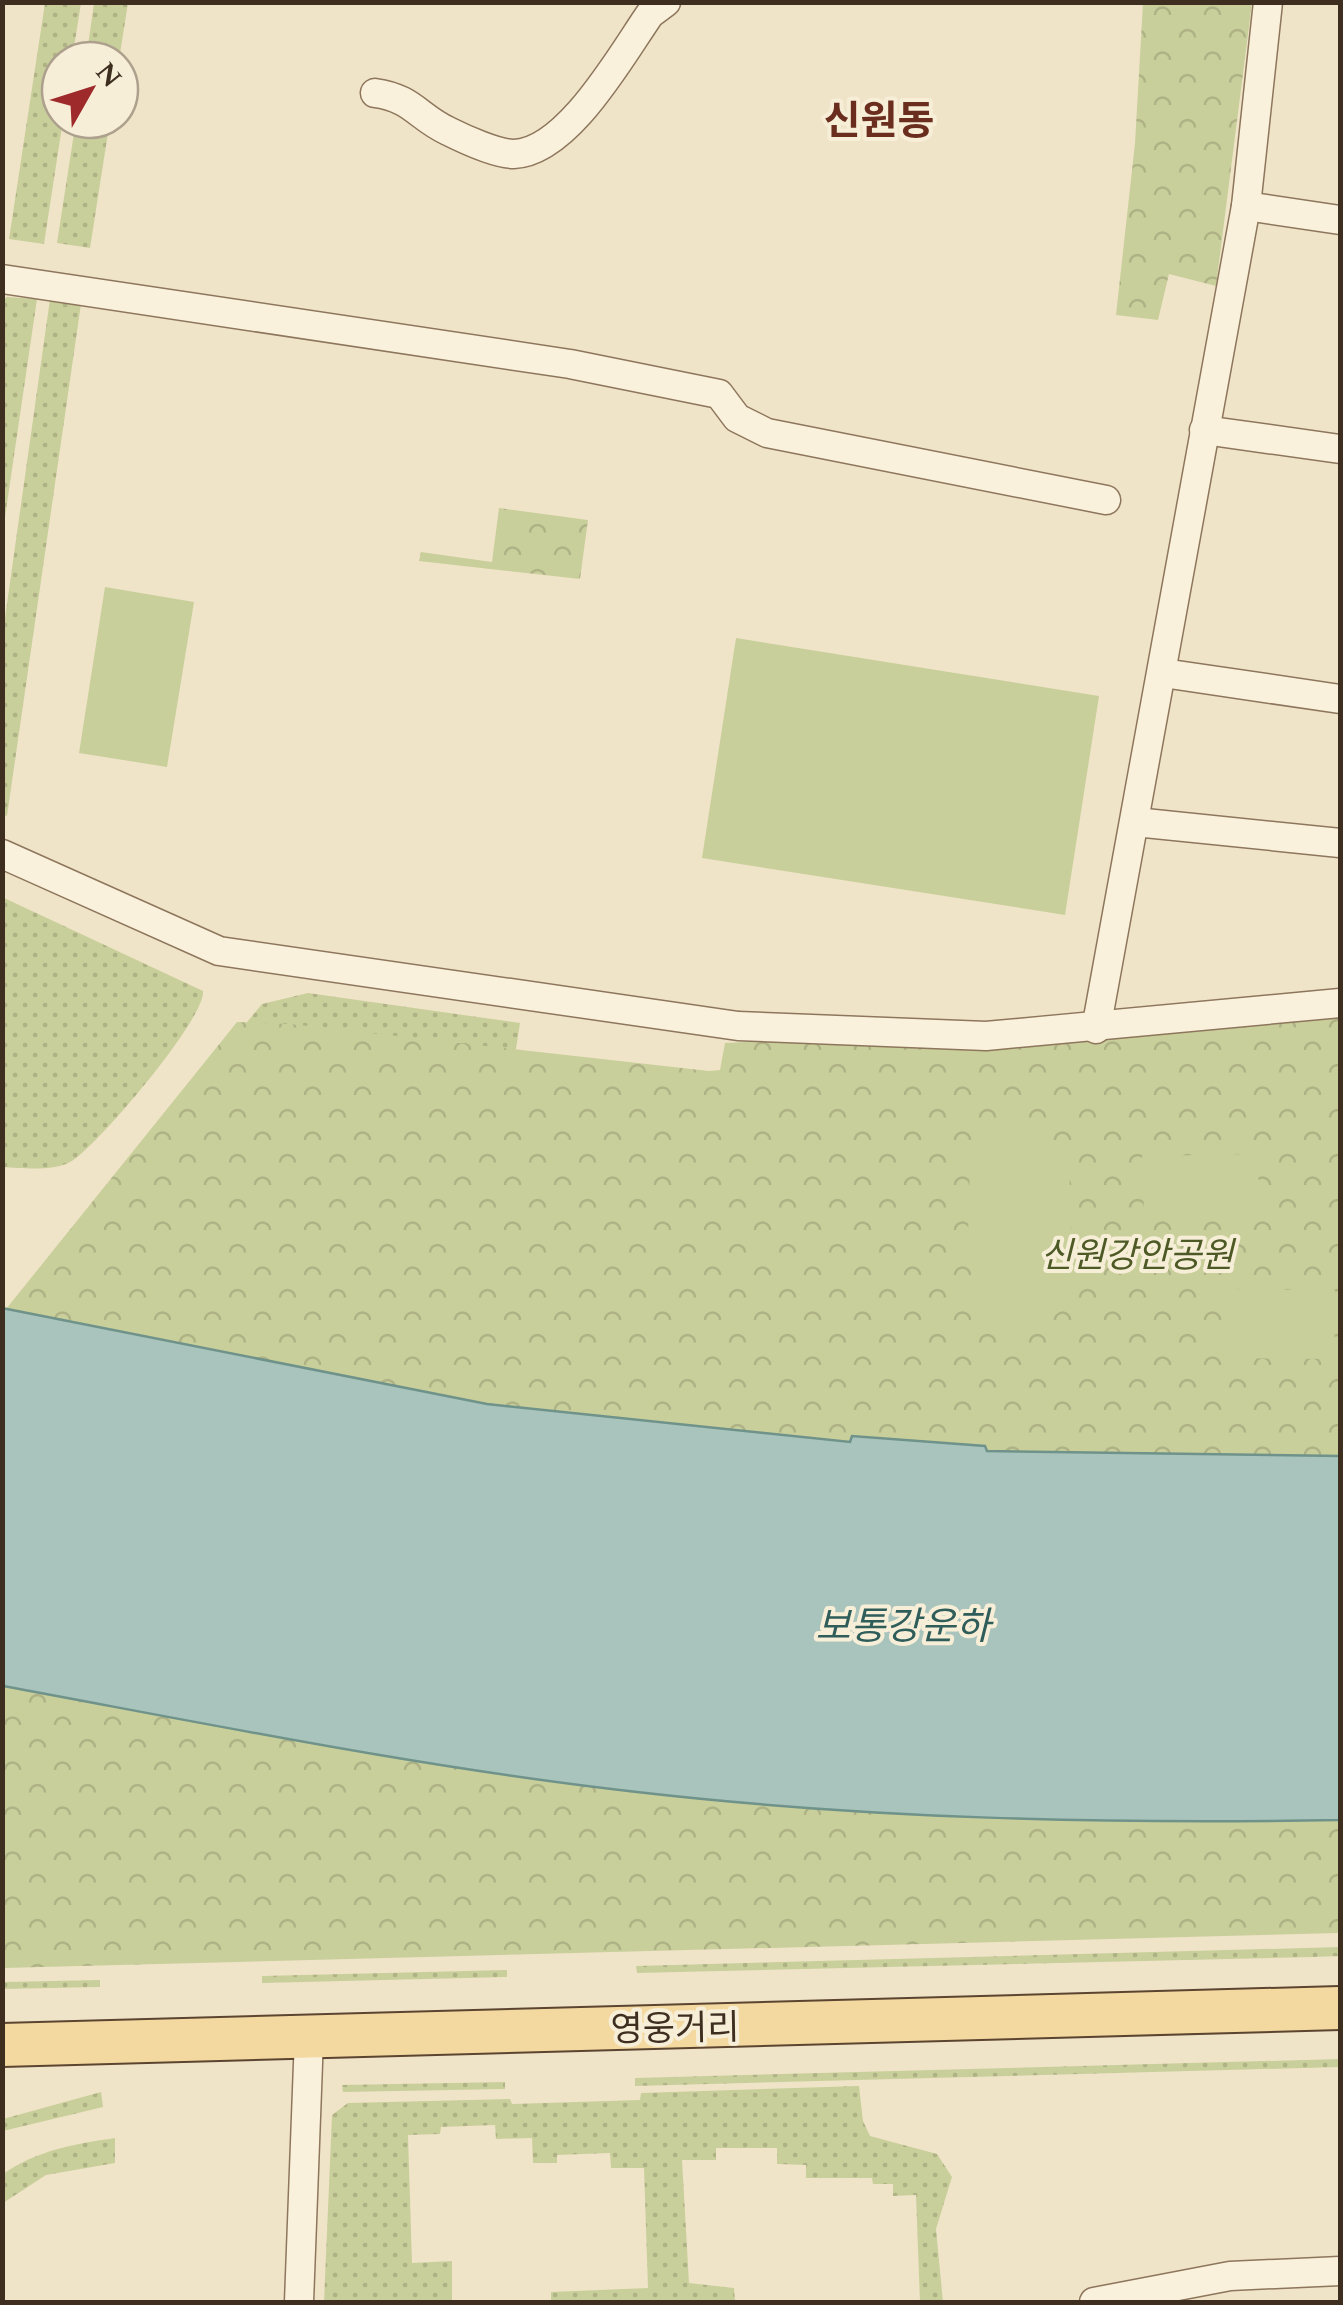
<svg xmlns="http://www.w3.org/2000/svg" width="1343" height="2305" viewBox="0 0 1343 2305" font-family="Spectral,'Noto Sans KR',serif">
<style>
.grass{fill:url(#grass-dots)}
.forest{fill:url(#forest-crowns)}
.garden{fill:#c9cf9b}
.water{fill:#a9c4bc;stroke:#6f938a;stroke-width:2.5}
.lines{fill:none;stroke-linecap:round;stroke-linejoin:round}
.minor-casing{stroke:#8d765c;stroke-width:31}
.primary-casing{stroke:#5b4430;stroke-width:46}
.minor{stroke:#faf1dc;stroke-width:28}
.primary{stroke:#f3d9a0;stroke-width:42}
.labels{text-anchor:middle;stroke-width:8;stroke-linejoin:round;paint-order:stroke}
.park-label{font-size:35px;font-style:italic;fill:#4d5a26;stroke:#f7eed8}
.street-label{font-size:35px;fill:#3d2e20;stroke:#f7eed8}
.water-label{font-size:38px;font-style:italic;fill:#2f5d5a;stroke:#f7eed8}
.quarter-label{font-size:40px;font-weight:bold;fill:#6b2e1e;stroke:#f7eed8}
</style>
<defs>
<pattern id="grass-dots" width="8" height="8" patternUnits="userSpaceOnUse" patternTransform="scale(2.5)"><rect width="8" height="8" fill="#c9cf9b"/><path d="M2 2h.1M6 6h.1" fill="none" stroke="#aeb285" stroke-width="1.8" stroke-linecap="round"/></pattern>
<pattern id="forest-crowns" width="20" height="18" patternUnits="userSpaceOnUse" patternTransform="scale(2.5)"><rect width="20" height="18" fill="#c9cf9b"/><path d="M2 6a3 3 0 1 1 6 0M12 15a3 3 0 1 1 6 0" fill="none" stroke="#aeb285"/></pattern>
</defs>
<rect width="100%" height="100%" fill="#f0e4c8"/>
<!-- grass -->
<g class="grass">
<path d="M45 3H81L72 60H60L63 120 44 244 9 239Z"/>
<path d="M94 3H128L119 60H86Z"/>
<path d="M76 120H110L90 248 57 243Z"/>
<path d="M7 297 37 299 3 531 2 301Z"/>
<path d="M50 299 81 304 7 816 3 815V632Z"/>
<path d="M2 897 203 991C206 1018 98 1145 72 1161 54 1172 22 1168 3 1167Z"/>
<path d="M308 993 520 1023 512 1075 238 1033 262 1004Z"/>
<path d="M1340 1947V1956L1313 1957 637 1973 636 1966Z"/>
<path d="M507 1970V1977L262 1983V1976Z"/>
<path d="M100 1980V1987L3 1989V1982Z"/>
<path d="M1340 2059V2067L635 2086V2078Z"/>
<path d="M505 2082V2089L343 2092 342 2085Z"/>
<path d="M859 2086 863 2121 870 2136 937 2154 952 2177 936 2229 943 2302H920L916 2195 893 2196V2184H873L872 2178H806V2165L777 2164V2148H716V2160H682L689 2283 734 2288 735 2302H551V2292L648 2288 644 2168H611L610 2153 557 2155V2163H533L532 2138 496 2139 495 2125 441 2127 440 2134 408 2135 412 2263 452 2261V2301L513 2302H324L332 2115 348 2103 510 2099 512 2104 640 2100 641 2093Z"/>
<path d="M101 2092 103 2107 3 2131V2119Z"/>
<path d="M115 2138V2163L46 2175 3 2203V2174C38 2150 74 2144 115 2138Z"/>
</g>
<!-- forest -->
<g class="forest">
<path d="M1143 3H1252L1216 286 1169 274 1158 320 1116 315 1135 143Z"/>
<path d="M499 508 588 520 580 579 419 561 421 552 492 562Z"/>
<path d="M1340 1013V1456L986 1451 985 1446 852 1436 850 1442 487 1404 6 1309 237 1022 290 1024 709 1071 720 1070 725 1043Z"/>
<path d="M2 1686C214 1725 424 1768 637 1792 871 1819 1105 1822 1340 1820V1933L3 1968Z"/>
</g>
<!-- garden -->
<g class="garden">
<path d="M105 587 194 602 167 767 79 753Z"/>
<path d="M736 638 1099 696 1065 915 702 858Z"/>
<path d="M1021 1127C1044 1131 1058 1138 1069 1159L1072 1281 1062 1310C1032 1334 992 1333 974 1296 969 1267 962 1169 979 1146 988 1133 1006 1129 1021 1127Z"/>
<path d="M1258 1154 1259 1210 1144 1212 1142 1156Z"/>
<path d="M1226 1289 1335 1290 1334 1359 1226 1358Z"/>
</g>
<!-- water -->
<path class="water" d="M2 1308 487 1404 850 1442 852 1436 985 1446 987 1451 1340 1456V1820C1106 1824 871 1819 637 1792 424 1768 214 1725 3 1686Z"/>
<g class="lines">
<!-- minor casing -->
<g class="minor-casing">
<g id="minor">
<path d="M375 93C412 98 418 117 448 131 464 139 497 154 514 154 568 152 622 54 650 14L666 2"/>
<path d="M1246 206 1340 220"/>
<path d="M2 279 570 364 719 394 737 418 767 433 1106 500"/>
<path d="M1204 430 1340 449"/>
<path d="M1163 673 1340 699"/>
<path d="M1135 822 1340 843"/>
<path d="M2 854 219 951 738 1026 986 1036 1340 1003"/>
<path d="M1096 1029 1246 206 1268 2"/>
<path d="M299 2302 309 2037"/>
<path d="M1094 2302 1230 2276 1340 2271"/>
</g>
</g>
<!-- primary casing -->
<g class="primary-casing">
<path id="primary" d="M2 2045 1340 2008"/>
</g>
<!-- minor -->
<use href="#minor" class="minor"/>
<!-- primary -->
<use href="#primary" class="primary"/>
</g>
<g class="labels">
<!-- park labels -->
<g class="park-label">
<text x="1137" y="1267">신원강안공원</text>
</g>
<!-- street labels -->
<g class="street-label">
<text transform="translate(675 2028) rotate(-1)" y="12">영웅거리</text>
</g>
<!-- water labels -->
<g class="water-label">
<text x="903" y="1639">보통강운하</text>
</g>
<!-- quarter labels -->
<g class="quarter-label">
<text x="879" y="134">신원동</text>
</g>
</g>
<!-- border -->
<rect width="1343" height="2305" fill="none" stroke="#3d2e20" stroke-width="10"/>
<!-- north arrow -->
<g transform="translate(90 90) rotate(51)"><circle r="48" fill="#f7eed8" stroke="#ada18e" stroke-width="2.5"/>
<path d="M0-8L18 38L0 25L-18 38Z" fill="#9e2a2b"/>
<text y="-15" font-size="28" font-weight="bold" text-anchor="middle" fill="#3d2e20">N</text>
</g>
</svg>
